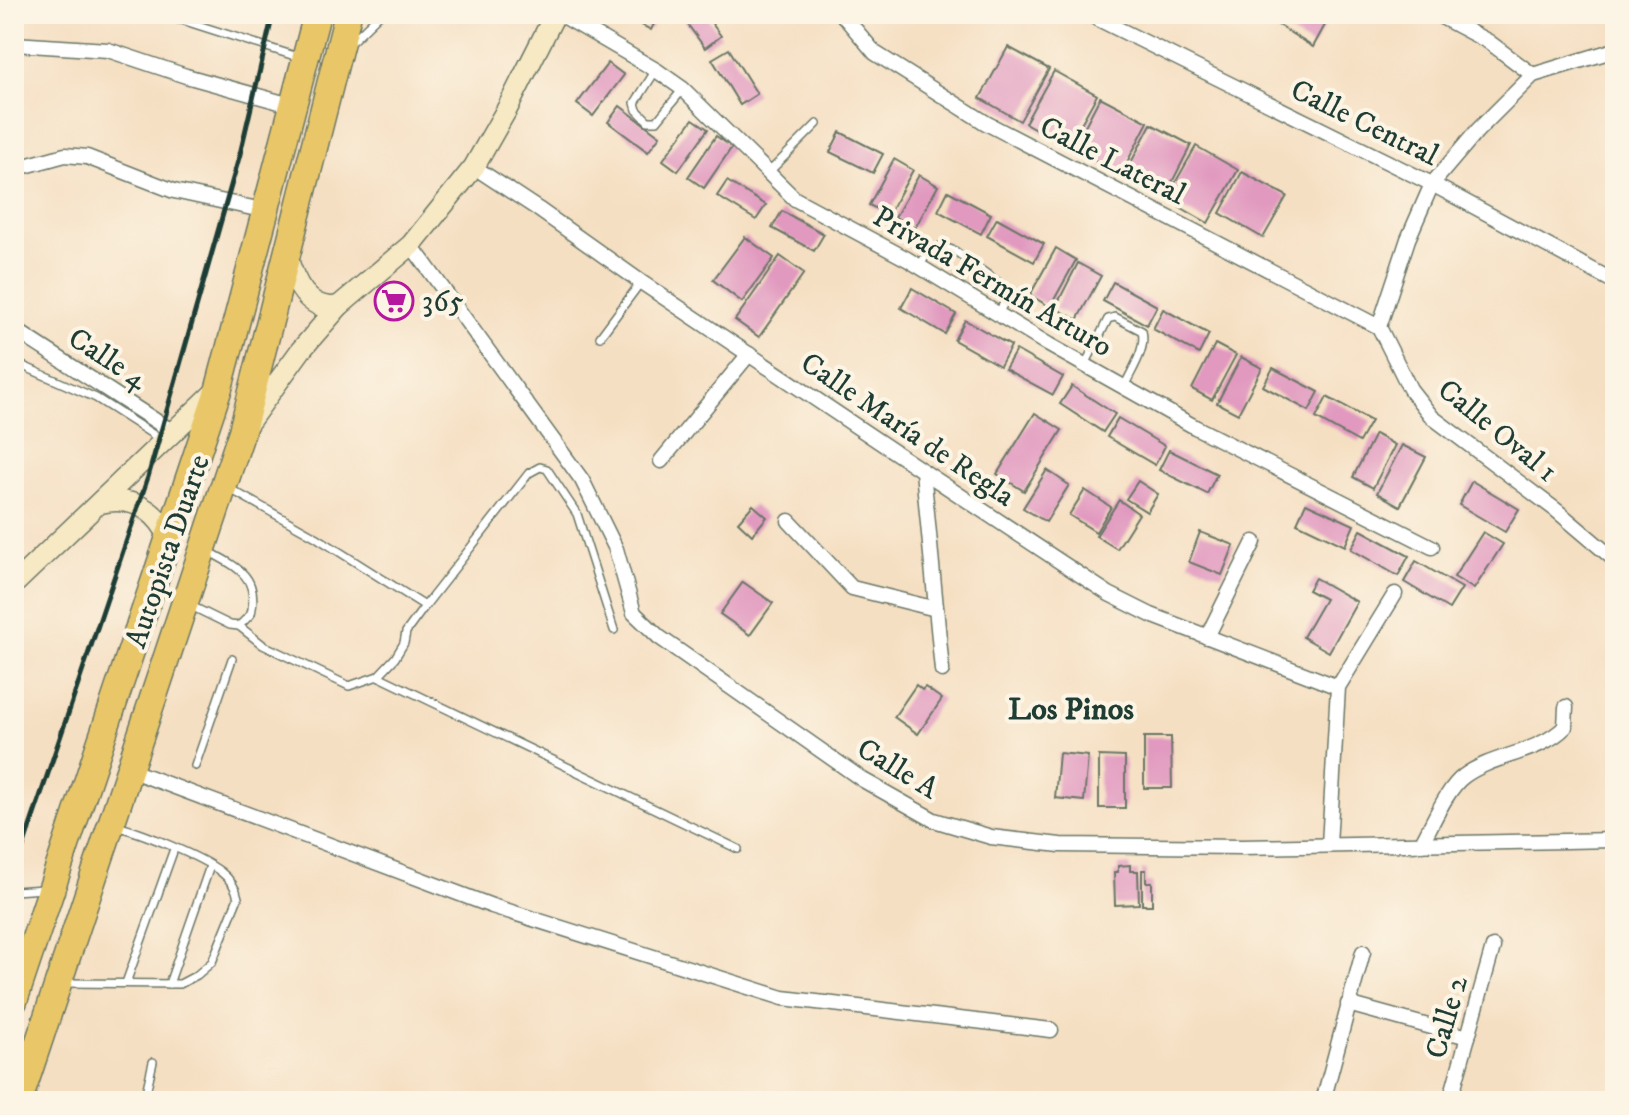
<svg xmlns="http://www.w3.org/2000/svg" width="1629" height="1115" viewBox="0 0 1629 1115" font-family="'IM FELL DW Pica',serif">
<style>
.building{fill:#e199bf}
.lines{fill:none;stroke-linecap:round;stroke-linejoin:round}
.service-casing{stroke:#6a7666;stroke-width:10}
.minor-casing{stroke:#6a7666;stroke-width:17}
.secondary-casing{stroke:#6a7666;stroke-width:23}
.motorway-casing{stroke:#6a7666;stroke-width:29}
.service{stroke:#fff;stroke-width:7}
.minor{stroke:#fff;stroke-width:14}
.secondary{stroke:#f6e9c3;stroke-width:20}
.motorway{stroke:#e9c769;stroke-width:26}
.rail{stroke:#1f3d34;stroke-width:5}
.labels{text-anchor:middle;stroke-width:8;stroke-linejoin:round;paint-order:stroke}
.street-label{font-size:30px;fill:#1f3d34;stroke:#fcf5e5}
.poi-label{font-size:30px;fill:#1f3d34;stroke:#fcf5e5;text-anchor:start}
.neighbourhood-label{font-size:32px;font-weight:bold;fill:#1f3d34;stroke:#fcf5e5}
</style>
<rect width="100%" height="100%" fill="#fcf5e5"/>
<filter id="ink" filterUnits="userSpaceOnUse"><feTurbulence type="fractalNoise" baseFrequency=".0125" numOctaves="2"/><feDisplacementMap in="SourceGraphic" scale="16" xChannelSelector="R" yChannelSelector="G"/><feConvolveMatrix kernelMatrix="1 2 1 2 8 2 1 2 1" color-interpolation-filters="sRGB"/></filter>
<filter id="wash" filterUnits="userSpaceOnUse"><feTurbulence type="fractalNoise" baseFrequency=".006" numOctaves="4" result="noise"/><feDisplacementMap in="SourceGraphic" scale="32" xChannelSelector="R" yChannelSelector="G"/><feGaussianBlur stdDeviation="1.8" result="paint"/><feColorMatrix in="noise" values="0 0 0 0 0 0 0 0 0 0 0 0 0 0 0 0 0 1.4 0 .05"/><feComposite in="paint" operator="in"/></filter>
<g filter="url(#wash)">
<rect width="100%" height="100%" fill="#f5dfc2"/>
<g id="blocks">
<!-- building -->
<g class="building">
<path d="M638 14H659L651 30 634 21Z"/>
<path d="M680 14H705L721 36 705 48Z"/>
<path d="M1269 14H1331L1313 47 1267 18Z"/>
<path d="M1008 47 1049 69 1020 121 980 98Z"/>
<path d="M729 49 757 94 740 105 712 59Z"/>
<path d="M608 63 624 75 593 116 577 104Z"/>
<path d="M1054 71 1097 95 1068 147 1025 123Z"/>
<path d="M1100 97 1148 122 1121 174 1073 149Z"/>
<path d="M620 106 660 136 648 152 608 122Z"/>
<path d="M693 119 708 129 678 171 663 160Z"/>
<path d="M1151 124 1191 145 1164 198 1124 176Z"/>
<path d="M840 132 883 154 873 173 830 152Z"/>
<path d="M716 136 732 147 704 188 688 177Z"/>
<path d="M1196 146 1238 170 1208 223 1166 199Z"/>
<path d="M894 159 913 170 888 215 869 205Z"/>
<path d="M1242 172 1287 196 1263 238 1220 213Z"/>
<path d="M919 175 938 186 915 228 895 217Z"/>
<path d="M727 181 766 205 756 220 717 196Z"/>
<path d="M948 191 991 214 981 234 938 211Z"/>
<path d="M782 211 824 234 814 251 772 228Z"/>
<path d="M997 218 1044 244 1034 262 987 236Z"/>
<path d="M745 237 774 258 742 302 713 280Z"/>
<path d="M1056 248 1076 260 1050 307 1030 295Z"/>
<path d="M780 256 804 273 759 337 735 320Z"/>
<path d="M1078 263 1101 276 1077 320 1055 308Z"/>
<path d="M1113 282 1157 306 1147 325 1103 301Z"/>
<path d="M912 288 956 314 945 334 901 308Z"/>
<path d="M1163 309 1209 334 1199 354 1153 329Z"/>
<path d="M965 320 1011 346 1000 366 954 340Z"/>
<path d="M1215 344 1236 355 1212 400 1192 389Z"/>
<path d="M1016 350 1063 377 1053 395 1005 369Z"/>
<path d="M1241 357 1262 368 1238 414 1217 403Z"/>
<path d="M1273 368 1319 392 1309 411 1263 386Z"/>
<path d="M1072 386 1115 414 1103 432 1060 404Z"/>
<path d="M1327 397 1371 421 1359 442 1316 418Z"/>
<path d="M1035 413 1062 430 1024 491 997 474Z"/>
<path d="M1118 418 1165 446 1155 465 1107 437Z"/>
<path d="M1375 434 1395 445 1373 488 1353 477Z"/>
<path d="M1402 445 1426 457 1400 506 1377 493Z"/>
<path d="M1169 450 1217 474 1207 494 1159 470Z"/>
<path d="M1047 470 1069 485 1046 522 1023 508Z"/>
<path d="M1138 481 1158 494 1147 512 1126 499Z"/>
<path d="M1472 481 1519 509 1505 532 1459 505Z"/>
<path d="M1085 490 1111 507 1096 532 1069 515Z"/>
<path d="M1119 500 1139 514 1117 549 1096 536Z"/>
<path d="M1306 503 1354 525 1345 546 1297 523Z"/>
<path d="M753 505 767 517 752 535 738 522Z"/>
<path d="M1361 530 1409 556 1398 576 1351 549Z"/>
<path d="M1200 532 1234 545 1222 575 1189 562Z"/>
<path d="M1483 532 1503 544 1474 589 1454 577Z"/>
<path d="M1416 561 1462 588 1449 609 1404 582Z"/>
<path d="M1315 578 1357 602 1329 652 1303 637 1325 599 1308 590Z"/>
<path d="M743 582 773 603 750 635 720 614Z"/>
<path d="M916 685 922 690 925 687 942 699 918 734 894 717Z"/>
<path d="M1144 737H1171L1172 788H1144Z"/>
<path d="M1059 753 1088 756 1084 801 1055 798Z"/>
<path d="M1099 756 1125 757V808H1099Z"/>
<path d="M1130 865V871H1138L1139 904 1115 905 1114 872H1118V866Z"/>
<path d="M1142 870H1146V882H1152V905H1142Z"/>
</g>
</g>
</g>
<g filter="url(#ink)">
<use href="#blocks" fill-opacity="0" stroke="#6a7666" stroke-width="2"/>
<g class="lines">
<!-- service casing -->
<g class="service-casing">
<g id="service">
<path d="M142 14 182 20 301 58"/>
<path d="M351 42 380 14"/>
<path d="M656 70 635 103 637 110 648 121H657L683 89"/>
<path d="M770 171 817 124"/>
<path d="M919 266 930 250 941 246 955 251 1002 285 1005 301 998 314"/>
<path d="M600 337 641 282"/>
<path d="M14 362 96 398 160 439"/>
<path d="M1085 365 1108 319 1115 317 1142 331C1147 349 1131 371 1124 387"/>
<path d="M230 489 316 537 425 606 406 632 404 643 395 658 378 676 349 686 263 645 239 626"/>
<path d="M189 605 230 625 239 626 251 614C260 575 235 566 206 550"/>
<path d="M425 606 529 473 540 467 547 469 577 514 614 630"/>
<path d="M378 676 738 849"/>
<path d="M195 766 232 659"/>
<path d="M14 891 44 889"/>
<path d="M65 983 180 984 197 975 212 962 238 898C236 887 230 879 221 872 202 857 139 831 115 826"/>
<path d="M126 983 174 849"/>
<path d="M169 984 210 866"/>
<path d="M144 1101 153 1062"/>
</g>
</g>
<!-- minor casing -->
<g class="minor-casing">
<g id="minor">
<path d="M560 14 656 70 683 89 795 199 907 259 1049 345 1195 427 1432 547"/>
<path d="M842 14 875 53 986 123 1379 327"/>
<path d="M1088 14 1432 184 1615 282"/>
<path d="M1436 14 1489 42 1533 75"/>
<path d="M14 44 108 50 186 76 294 106"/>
<path d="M1615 50 1533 75 1477 131 1432 184 1408 239 1379 327 1410 389 1432 417 1556 510 1615 560"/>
<path d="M474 167 538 209 641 282 923 471 1109 594 1151 615 1338 687"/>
<path d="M14 169 65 155 87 157 174 191 266 211"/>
<path d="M411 245 582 480 616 549 634 613 659 637 863 780 934 820 991 837 1060 845 1242 847 1615 840"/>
<path d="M14 329 173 432"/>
<path d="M661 461 749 354"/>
<path d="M923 471 942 670"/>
<path d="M789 521 852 588 936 609"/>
<path d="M1207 637 1254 542"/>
<path d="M127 769 492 906 783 998 1051 1030"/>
<path d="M1421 844C1432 825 1447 788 1464 776 1494 754 1538 754 1565 727L1566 707"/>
<path d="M1329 845 1338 687 1395 594"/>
<path d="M1348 1004 1468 1037"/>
<path d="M1323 1101 1363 952"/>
<path d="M1450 1101 1493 947"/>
</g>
</g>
<!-- secondary casing -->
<g class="secondary-casing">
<g id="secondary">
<path d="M287 256C294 281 308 313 339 306"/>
<path d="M248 423 301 350 339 306 411 245 474 167 507 109 555 14"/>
<path d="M100 503C131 496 155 508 169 537"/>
<path d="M14 584 219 388"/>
</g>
</g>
<!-- motorway casing -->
<g class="motorway-casing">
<g id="motorway">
<path d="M14 1001 219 388 317 14"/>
<path d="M19 1101 242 431 348 14"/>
</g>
</g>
<!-- service -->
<use href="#service" class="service"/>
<!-- minor -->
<use href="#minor" class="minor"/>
<!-- secondary -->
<use href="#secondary" class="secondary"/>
<!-- motorway -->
<use href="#motorway" class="motorway"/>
<!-- rail -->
<path class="rail" d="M14 874 148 477 240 154 273 14"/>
</g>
</g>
<!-- icons -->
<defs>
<g id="supermarket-ring" transform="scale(2)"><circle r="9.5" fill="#fcf5e5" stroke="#b5179e" stroke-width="1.5"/><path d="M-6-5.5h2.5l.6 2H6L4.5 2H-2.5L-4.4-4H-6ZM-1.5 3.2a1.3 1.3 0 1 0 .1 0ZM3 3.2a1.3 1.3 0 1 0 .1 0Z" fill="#b5179e"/></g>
</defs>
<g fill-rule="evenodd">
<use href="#supermarket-ring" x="394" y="301"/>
</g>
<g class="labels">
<!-- street labels -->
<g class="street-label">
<text transform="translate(1365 122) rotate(26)" y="10">Calle Central</text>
<text transform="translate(1113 160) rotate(27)" y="10">Calle Lateral</text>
<text transform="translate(993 281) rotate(30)" y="10">Privada Fermín Arturo</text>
<text transform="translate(108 358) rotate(33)" y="10">Calle 4</text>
<text transform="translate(908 429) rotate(34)" y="10">Calle María de Regla</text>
<text transform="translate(1498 430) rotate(39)" y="10">Calle Oval 1</text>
<text transform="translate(167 551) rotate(-71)" y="10">Autopista Duarte</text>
<text transform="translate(898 768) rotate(31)" y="10">Calle A</text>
<text transform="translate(1446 1017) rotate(-74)" y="10">Calle 2</text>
</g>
<!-- poi labels -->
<g class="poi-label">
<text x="422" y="311">365</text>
</g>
<!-- neighbourhood labels -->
<g class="neighbourhood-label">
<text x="1071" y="719">Los Pinos</text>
</g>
</g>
<!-- margin -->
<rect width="1629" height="1115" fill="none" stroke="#fcf5e5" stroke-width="48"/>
</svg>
